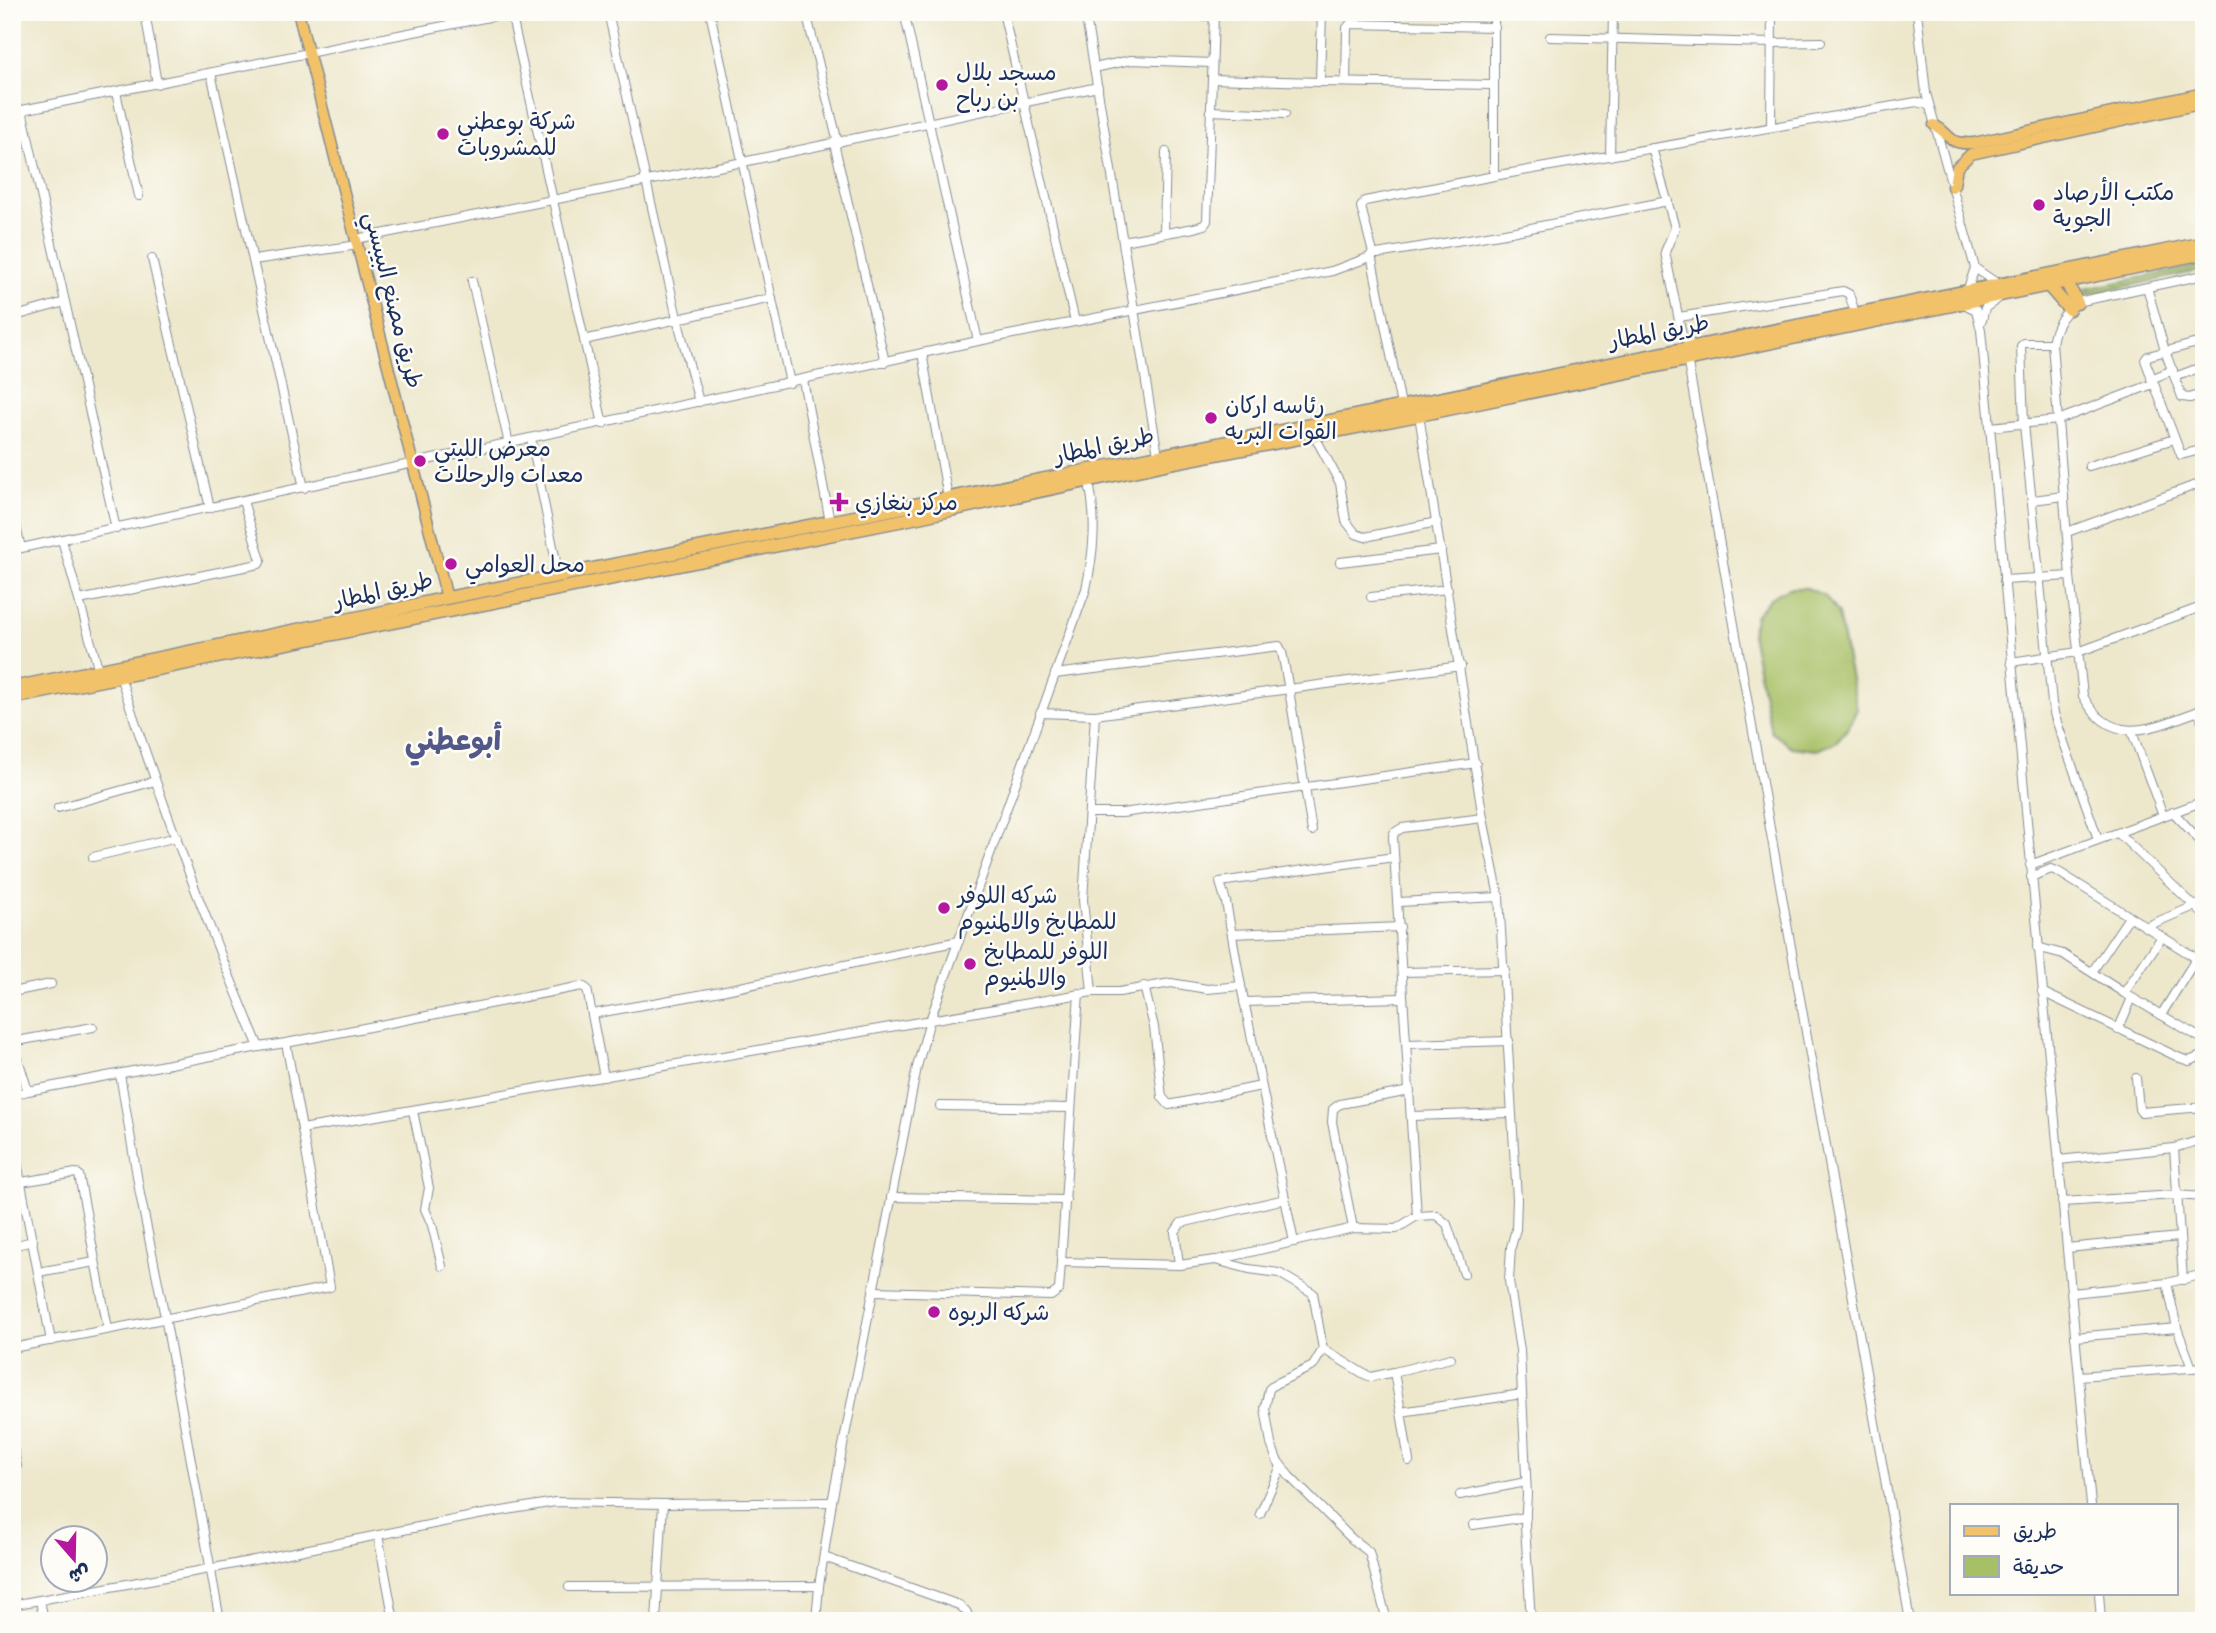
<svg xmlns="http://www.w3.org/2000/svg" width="2216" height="1633" viewBox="0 0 2216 1633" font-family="Dekko,'Playpen Sans Arabic',sans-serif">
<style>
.green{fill:#a7bf65;stroke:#617762;stroke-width:2}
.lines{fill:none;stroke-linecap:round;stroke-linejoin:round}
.minor-casing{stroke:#848b94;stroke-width:10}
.major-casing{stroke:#848b94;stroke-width:13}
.highway-casing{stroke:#848b94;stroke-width:15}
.minor{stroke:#fff;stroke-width:8}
.major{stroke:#f2c26a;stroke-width:10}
.highway{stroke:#f2c26a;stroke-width:12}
.poi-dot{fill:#b5179e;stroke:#fdfcf7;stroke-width:2.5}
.labels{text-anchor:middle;stroke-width:5;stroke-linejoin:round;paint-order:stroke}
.poi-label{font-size:23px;fill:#1b2f5e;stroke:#fdfcf7;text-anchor:start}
.street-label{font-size:23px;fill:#1b2f5e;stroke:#fdfcf7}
.district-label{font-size:30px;font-weight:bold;fill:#525887;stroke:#fdfcf7}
</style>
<rect width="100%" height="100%" fill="#fdfcf7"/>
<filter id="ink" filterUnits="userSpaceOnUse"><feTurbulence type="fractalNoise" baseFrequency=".0143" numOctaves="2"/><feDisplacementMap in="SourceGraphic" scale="14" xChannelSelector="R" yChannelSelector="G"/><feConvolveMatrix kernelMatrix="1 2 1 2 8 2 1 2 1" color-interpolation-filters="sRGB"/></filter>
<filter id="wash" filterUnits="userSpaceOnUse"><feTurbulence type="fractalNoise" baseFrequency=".00686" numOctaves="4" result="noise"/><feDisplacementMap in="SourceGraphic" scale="28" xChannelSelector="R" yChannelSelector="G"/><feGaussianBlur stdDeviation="1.57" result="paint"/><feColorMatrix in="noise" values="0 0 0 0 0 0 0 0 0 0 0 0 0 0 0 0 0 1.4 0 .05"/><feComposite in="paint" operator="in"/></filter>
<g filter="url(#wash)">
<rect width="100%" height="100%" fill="#ede7cb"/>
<!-- green -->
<g class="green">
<path d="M2204 265V270L2080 296V290Z"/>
<path d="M1788 588H1807L1825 596 1838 614 1857 709 1848 728 1836 742 1817 750 1792 747 1771 732 1751 634 1756 615 1770 598Z"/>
</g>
</g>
<g filter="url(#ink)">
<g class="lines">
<!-- minor casing -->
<g class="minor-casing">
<g id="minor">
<path d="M145 12 157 84"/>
<path d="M608 12 677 318 699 402"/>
<path d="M710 12 790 383"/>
<path d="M806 12 838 143"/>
<path d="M904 12 978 341"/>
<path d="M1003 12 1075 322"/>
<path d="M1085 12 1158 455"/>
<path d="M1322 12 1320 82 1493 85"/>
<path d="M1917 12 1926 93 1975 268 1967 291"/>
<path d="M511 13 603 424"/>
<path d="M1134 13 1214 16"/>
<path d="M1550 37 1772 43 1821 42"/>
<path d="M1094 68 1131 60 1212 63"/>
<path d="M211 73 304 488"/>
<path d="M1212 79 1214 12"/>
<path d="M1346 82 1347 28 1350 24 1495 27"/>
<path d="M116 92 139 196"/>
<path d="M22 110 116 529"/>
<path d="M1210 111 1285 114"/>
<path d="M12 112 514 12"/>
<path d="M1771 126 1772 12"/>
<path d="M834 143 885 362"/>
<path d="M1652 148 1675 228 1665 252 1682 335 1693 346"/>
<path d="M1610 156 1613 12"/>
<path d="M1494 176V12"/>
<path d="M1164 233 1166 152"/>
<path d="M356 239 743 162 1098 87"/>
<path d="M1123 241 1194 228 1204 225 1207 221 1212 79 1320 82"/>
<path d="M1373 253 1361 207 1365 201 1494 176 1916 102 1928 105"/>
<path d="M152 259 210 508"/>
<path d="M253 260 358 245"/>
<path d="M1975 268 1998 284"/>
<path d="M2204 275 2082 301C2065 309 2055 325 2052 343L2070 576 2083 696C2113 752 2158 725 2204 709"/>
<path d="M472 281 509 444"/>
<path d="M2147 287 2165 351 2182 397 2190 398 2204 393"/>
<path d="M1964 304 1976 310 1981 330 2091 1505"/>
<path d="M12 317 65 302"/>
<path d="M1679 317 1843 291 1849 294 1855 313"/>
<path d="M1982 320 1985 308 1998 299"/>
<path d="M584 340 772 298"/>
<path d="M2052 343H2024L2021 346 2024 424 2052 703 2055 717 2098 839"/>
<path d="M922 353 948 498"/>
<path d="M1687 358 1910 1621"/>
<path d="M2204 359 2199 346 2193 344 2148 356 2145 360 2181 455 2204 449"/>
<path d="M2175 377 2204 366"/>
<path d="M2151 379 2173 370"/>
<path d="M803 380 830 522"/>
<path d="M1401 405 1371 255 1505 233 1668 201"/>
<path d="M1419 415 1483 818 1499 897 1517 1199 1516 1229 1511 1247 1509 1281 1520 1350 1522 1394"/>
<path d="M1990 427 2058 420 2153 384"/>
<path d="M1314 435 1340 483 1346 521 1356 534 1365 537 1437 522"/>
<path d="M531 439 559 576"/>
<path d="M2089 466 2174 439"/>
<path d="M2033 500 2064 496"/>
<path d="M12 509 21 548"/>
<path d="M2067 532 2204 482"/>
<path d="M62 540 99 671"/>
<path d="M12 550 978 341 1332 271 1370 257"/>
<path d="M1340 562 1441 550"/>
<path d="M2004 580 2070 576"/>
<path d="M1371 597 1448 589"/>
<path d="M79 600 259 564 261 560 243 501"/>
<path d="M2011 662 2078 652 2204 606"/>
<path d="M1055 674 1279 646 1282 652 1289 690 1312 831"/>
<path d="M120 676C161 802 207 926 259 1047L286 1043"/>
<path d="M2198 711 2204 726"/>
<path d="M1040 713 1095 715 1461 666"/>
<path d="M2132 732 2163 816"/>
<path d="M58 808 155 781"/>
<path d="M2173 812 2204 845"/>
<path d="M1090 813H1122L1476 763"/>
<path d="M2118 833 2204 915"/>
<path d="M93 857 177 837"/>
<path d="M2030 865 2204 801"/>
<path d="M2031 877 2051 869 2057 871 2204 963"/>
<path d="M1398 902 1499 897"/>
<path d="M2145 927 2204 902"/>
<path d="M1232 934 1400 927"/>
<path d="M2037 947 2063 954 2124 993 2204 1040"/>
<path d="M1402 972 1505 970"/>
<path d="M2092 972 2129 917"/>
<path d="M1144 986 1154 1027 1162 1097 1169 1105 1261 1086"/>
<path d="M12 992 51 984"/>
<path d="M1092 992H1119L1171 983 1207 989 1241 986"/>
<path d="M2042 992 2180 1058 2189 1061 2204 1055"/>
<path d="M1079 993 1061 1262 1179 1265 1215 1260 1249 1269 1279 1273 1313 1293 1323 1349 1313 1366 1275 1384 1269 1389 1265 1408 1271 1444 1277 1460 1289 1476 1352 1539 1369 1552 1387 1621"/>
<path d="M2124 993 2161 938"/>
<path d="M1244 1002 1403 998"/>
<path d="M592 1014 721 991 959 941"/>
<path d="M2161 1015 2196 959"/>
<path d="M2118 1030 2132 998"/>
<path d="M12 1040 28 1091 12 1095"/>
<path d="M12 1042 93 1027"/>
<path d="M1407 1044 1509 1041"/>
<path d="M120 1074 140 1194 165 1317 220 1621"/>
<path d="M2136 1078 2139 1109 2141 1112 2204 1107"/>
<path d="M28 1091 259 1047"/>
<path d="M940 1106 1071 1108"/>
<path d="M413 1111 429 1188 425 1209 432 1225 442 1266"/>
<path d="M1412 1116 1511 1113"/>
<path d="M302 1129 286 1043 582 986 587 989 604 1077"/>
<path d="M12 1136 51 1341"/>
<path d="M2174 1148 2183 1280"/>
<path d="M2059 1160 2174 1148 2204 1139"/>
<path d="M21 1182 76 1173 79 1175 108 1329"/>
<path d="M891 1197 1066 1200"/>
<path d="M2062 1202 2176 1195 2204 1197"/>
<path d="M1417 1216 1393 837 1394 833 1402 828 1483 818"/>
<path d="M1353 1228 1332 1122 1333 1109 1340 1104 1410 1091"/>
<path d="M1294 1242 1241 986 1226 902 1220 882 1394 857"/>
<path d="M12 1246 33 1241"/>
<path d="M2067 1248 2179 1237"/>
<path d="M1217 1260 1353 1228 1396 1229 1417 1216 1436 1215 1447 1224 1464 1274"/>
<path d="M1179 1265 1175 1232 1181 1223 1285 1199"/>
<path d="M38 1272 95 1262"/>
<path d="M2167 1283 2177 1328 2192 1368"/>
<path d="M873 1291 1051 1296 1059 1290 1061 1262"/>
<path d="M2072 1293 2167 1283 2204 1274"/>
<path d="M2075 1337 2177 1328"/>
<path d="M12 1348 330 1287 302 1129 1092 992 1083 900 1095 715"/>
<path d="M1323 1349 1364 1374 1371 1377 1394 1372 1401 1412"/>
<path d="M1394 1372 1451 1358"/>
<path d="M2079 1376 2204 1367"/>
<path d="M12 1443 17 1466"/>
<path d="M1409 1461 1401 1412 1522 1394 1527 1495 1525 1526 1531 1621"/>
<path d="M1460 1495 1526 1482"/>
<path d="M1260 1514 1281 1466"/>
<path d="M1473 1525 1526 1517"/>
<path d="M378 1535 394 1621"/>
<path d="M824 1557 959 1605 966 1611 971 1621"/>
<path d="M569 1587 819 1586"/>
<path d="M2099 1593 2101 1621"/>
<path d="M40 1600 44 1621"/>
<path d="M12 1605 209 1569 478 1515 555 1502 663 1504 832 1502"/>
<path d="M656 1621 663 1504"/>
<path d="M816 1621 819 1586 832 1502 917 1067 930 1020 1086 589C1094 552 1097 519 1089 482"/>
</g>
</g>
<!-- major casing -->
<g class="major-casing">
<g id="major">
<path d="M298 12 447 598"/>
<path d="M1934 125C1952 134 1946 145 1974 143L2204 93"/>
<path d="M1952 187 1954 185 1957 167 1971 154 2204 103"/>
</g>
</g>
<!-- highway casing -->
<g class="highway-casing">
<g id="highway">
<path d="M2066 281 2077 303"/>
<path d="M2048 285 2069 309"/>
<path d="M12 688 361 617 447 598 1085 471 2204 243"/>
<path d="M12 698 904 520 1170 463 1419 415 2204 253"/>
</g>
</g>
<!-- minor -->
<use href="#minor" class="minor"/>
<!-- major -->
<use href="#major" class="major"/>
<!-- highway -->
<use href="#highway" class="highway"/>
</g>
</g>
<!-- markers -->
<g class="poi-dot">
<circle cx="942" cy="85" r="7"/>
<circle cx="443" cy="134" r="7"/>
<circle cx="2039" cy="205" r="7"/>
<circle cx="1211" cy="418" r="7"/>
<circle cx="420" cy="461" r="7"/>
<path d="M835.5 491.5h7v7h7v7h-7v7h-7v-7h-7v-7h7z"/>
<circle cx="451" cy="564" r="7"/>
<circle cx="944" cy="908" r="7"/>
<circle cx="970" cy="964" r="7"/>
<circle cx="934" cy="1312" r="7"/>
</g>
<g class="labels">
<!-- poi labels -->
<g class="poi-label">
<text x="956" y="80">مسجد بلال<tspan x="956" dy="26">بن رباح</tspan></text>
<text x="457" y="129">شركة بوعطني<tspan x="457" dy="26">للمشروبات</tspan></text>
<text x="2053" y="200">مكتب الأرصاد<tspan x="2053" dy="26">الجوية</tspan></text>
<text x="1225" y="413">رئاسه اركان<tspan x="1225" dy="26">القوات البريه</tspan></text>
<text x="434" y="456">معرض الليتي<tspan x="434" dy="26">معدات والرحلات</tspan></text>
<text x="855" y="510">مركز بنغازي</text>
<text x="465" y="572">محل العوامي</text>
<text x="958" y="903">شركه اللوفر<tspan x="958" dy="26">للمطابخ والالمنيوم</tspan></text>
<text x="984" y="959">اللوفر للمطابخ<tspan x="984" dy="26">والالمنيوم</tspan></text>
<text x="948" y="1320">شركه الربوه</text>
</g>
<!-- street labels -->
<g class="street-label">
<text transform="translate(394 300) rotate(76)" y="8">طريق مصنع البيبسي</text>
<text transform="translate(1659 331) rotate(-11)" y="8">طريق المطار</text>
<text transform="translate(1104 445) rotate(-12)" y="8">طريق المطار</text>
<text transform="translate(383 590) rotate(-13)" y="8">طريق المطار</text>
</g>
<!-- district labels -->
<g class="district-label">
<text x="453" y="750">أبوعطني</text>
</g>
</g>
<!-- margin -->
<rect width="2216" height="1633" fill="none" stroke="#fdfcf7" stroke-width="42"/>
<!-- legend -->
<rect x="1950" y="1504" width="228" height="91" fill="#fdfcf7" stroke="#a3aaba" stroke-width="2"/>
<rect x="1964" y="1526" width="35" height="10" fill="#f2c26a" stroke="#a3aaba" stroke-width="2"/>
<text x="2013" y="1538" font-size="21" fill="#1b2f5e">طريق</text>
<rect x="1964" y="1556" width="35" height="21" fill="#a7bf65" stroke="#a3aaba" stroke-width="2"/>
<text x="2013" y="1574" font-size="21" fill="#1b2f5e">حديقة</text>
<!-- north arrow -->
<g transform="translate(74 1559) rotate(160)"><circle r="33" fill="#fdfcf7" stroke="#a3aaba" stroke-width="2"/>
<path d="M0-5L12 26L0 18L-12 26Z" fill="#b5179e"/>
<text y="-10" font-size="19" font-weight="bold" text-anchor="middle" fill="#1b2f5e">ش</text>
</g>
</svg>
